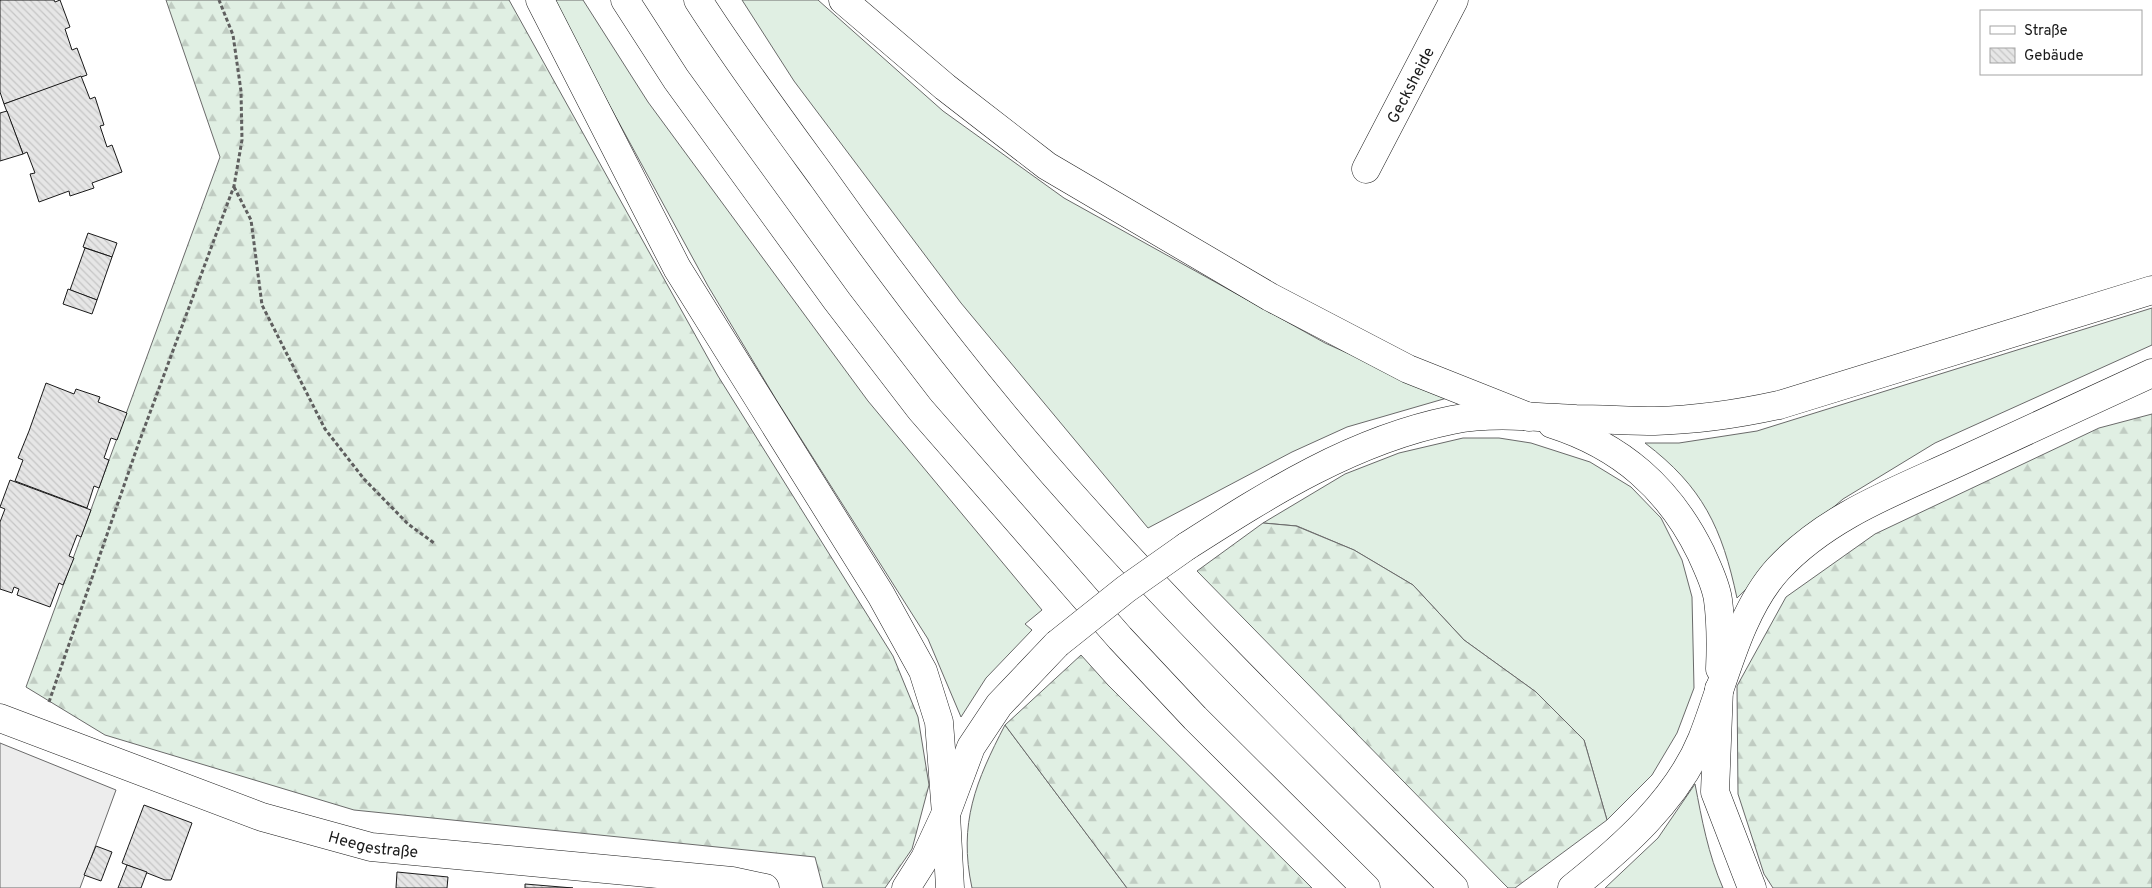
<svg xmlns="http://www.w3.org/2000/svg" width="2152" height="888" viewBox="0 0 2152 888" font-family="Overpass,sans-serif">
<style>
.grass{fill:#e0efe3;stroke:#6a6a6a}
.forest{fill:url(#forest-firs);stroke:#6a6a6a}
.parking{fill:#ededed;stroke:#6a6a6a}
.building{fill:url(#building-back-hatch);stroke:#1a1a1a}
.lines{fill:none;stroke-linecap:round;stroke-linejoin:round}
.street-casing{stroke:#1a1a1a;stroke-width:29}
.primary-casing{stroke:#1a1a1a;stroke-width:29}
.highway-casing{stroke:#1a1a1a;stroke-width:29}
.path{stroke:#5f5f5f;stroke-width:3;stroke-dasharray:4 2.5;stroke-linecap:butt}
.street{stroke:#fff;stroke-width:28}
.primary{stroke:#fff;stroke-width:28}
.highway{stroke:#fff;stroke-width:28}
.primary-bridge-casing{stroke:#1a1a1a;stroke-width:29;stroke-linecap:butt}
.primary-bridge{stroke:#fff;stroke-width:28}
.labels{text-anchor:middle;stroke-width:4;stroke-linejoin:round;paint-order:stroke}
.street-label{font-size:16px;fill:#1a1a1a;stroke:#fff}
</style>
<defs>
<pattern id="forest-firs" width="22" height="20" patternUnits="userSpaceOnUse" patternTransform="scale(1.25)"><rect width="22" height="20" fill="#e0efe3"/><path d="M5 1l3.5 6h-7zM16 11l3.5 6h-7z" fill="#c0ccc2"/></pattern>
<pattern id="building-back-hatch" width="6" height="6" patternUnits="userSpaceOnUse" patternTransform="scale(1.25)"><rect width="6" height="6" fill="#e6e6e6"/><path d="M-1 5l2 2M0 0l6 6M5-1l2 2" fill="none" stroke="#c5c5c5"/></pattern>
</defs>
<rect width="100%" height="100%" fill="#fff"/>
<!-- grass -->
<g class="grass">
<path d="M552 0H583L648 102 868 401 1042 610 1025 624 1032 630 986 678 961 717 928 639 777 401 708 286Z"/>
<path d="M742 0H818L943 111 1064 198 1325 343 1447 398 1347 427 1292 452 1148 528 961 303 794 81Z"/>
<path d="M2152 308V345L1935 443 1843 499 1807 530 1737 598C1722 528 1703 487 1645 443H1679L1757 431Z"/>
<path d="M1463 438H1499L1531 443 1590 462 1631 487 1661 518 1682 560 1692 597 1694 688 1677 733 1652 775 1607 820 1584 740 1536 692 1464 640 1413 585 1354 550 1297 526 1263 523 1345 474 1399 453Z"/>
<path d="M1005 725 1127 888H972C958 823 976 781 1005 725Z"/>
<path d="M1695 784C1702 820 1708 854 1723 888H1605L1658 838Z"/>
</g>
<!-- forest -->
<g class="forest">
<path d="M166 0H509L718 376 893 656 918 717 929 785 912 849 885 888H823L815 857 354 810 105 735 26 687 220 157Z"/>
<path d="M2152 414V888H1773L1764 874 1738 794 1737 686 1786 597 1875 534 2099 428Z"/>
<path d="M1263 523 1296 526 1354 550 1413 585 1464 640 1536 692 1584 740 1607 820 1515 888H1508L1197 571Z"/>
<path d="M1081 655 1108 685 1312 888H1127L1005 725Z"/>
</g>
<!-- parking -->
<path class="parking" d="M0 743 116 790 80 888H0Z"/>
<!-- building -->
<g class="building">
<path d="M0 0H54L55 2 60 0 70 27 65 29 72 50 77 48 87 75 4 104 0 92Z"/>
<path d="M81 76 90 99 95 97 104 125 100 126 107 147 112 145 122 172 92 183 94 188 70 196 69 191 39 202 30 174 35 173 27 152 23 154 4 104Z"/>
<path d="M7 111 23 154 0 161V113Z"/>
<path d="M88 233 117 243 112 257 83 247Z"/>
<path d="M85 248 112 257 97 300 70 290Z"/>
<path d="M68 289 97 300 92 314 63 304Z"/>
<path d="M46 383 74 394 76 389 100 397 98 402 127 413 117 440 111 438 104 458 109 460 99 488 94 486 87 508 15 481 23 460 18 458 29 431Z"/>
<path d="M10 480 91 510 81 537 77 535 69 556 74 558 63 585 59 583 50 607 17 595 19 589 14 587 12 593 0 589V522L5 509 0 507Z"/>
<path d="M144 805 192 823 171 880H165L122 863Z"/>
<path d="M96 846 112 852 101 881 84 875Z"/>
<path d="M127 865 147 872 141 888H118Z"/>
<path d="M397 872 448 877 447 888H396Z"/>
<path d="M525 884 573 888H525Z"/>
</g>
<g class="lines">
<!-- street casing -->
<g class="street-casing">
<g id="street">
<path id="s1" d="M1366 169 1454 0"/>
<path id="s2" d="M0 718 262 817 371 847 732 881 765 888"/>
</g>
</g>
<!-- primary casing -->
<g class="primary-casing">
<g id="primary">
<path d="M1552 424C1621 446 1669 488 1701 553 1707 567 1716 584 1718 600 1721 622 1721 646 1720 669"/>
<path d="M1187 546C1270 493 1353 440 1452 420 1491 412 1536 417 1576 419 1602 419 1629 421 1655 421 1697 420 1738 414 1779 405L2152 290"/>
<path d="M906 888 925 858 944 817"/>
<path d="M950 888 946 814 971 747 999 705 1057 644"/>
<path d="M1572 888C1622 848 1677 800 1702 739 1724 684 1738 613 1778 569 1827 516 1896 491 1959 462 2024 432 2088 402 2152 373"/>
</g>
</g>
<!-- highway casing -->
<g class="highway-casing">
<g id="highway">
<path d="M540 0 677 268 881 595 923 671 939 722 946 814"/>
<path d="M625 0 676 79 837 301 920 409 1120 638 1195 718 1366 888"/>
<path d="M698 0C737 61 780 119 823 178 903 291 988 402 1081 505 1200 638 1328 762 1454 888"/>
<path d="M843 0 945 87 1047 166 1270 297 1408 369 1529 417"/>
<path d="M1719 689 1715 792 1752 888"/>
</g>
</g>
<!-- path -->
<g class="path">
<path d="M234 187 251 220 262 305 325 429 364 479 408 524 434 543"/>
<path d="M49 702 138 445 234 186 242 140 241 91 233 35 219 0"/>
</g>
<!-- street -->
<use href="#street" class="street"/>
<!-- primary -->
<use href="#primary" class="primary"/>
<!-- highway -->
<use href="#highway" class="highway"/>
<!-- primary-bridge casing -->
<g class="primary-bridge-casing">
<path id="primary-bridge" d="M1057 644 1126 589 1187 546"/>
</g>
<!-- primary-bridge -->
<use href="#primary-bridge" class="primary-bridge"/>
</g>
<g class="labels">
<!-- street labels -->
<g class="street-label">
<text dy="6" stroke="none"><textPath href="#s1" startOffset="95">Gecksheide</textPath></text>
<text dy="6" stroke="none"><textPath href="#s2" startOffset="395">Heegestraße</textPath></text>
</g>
</g>
<!-- legend -->
<rect x="1980" y="10" width="162" height="65" fill="#ffffff" stroke="#a3a3a3"/>
<rect x="1990" y="26" width="25" height="8" fill="#ffffff" stroke="#a3a3a3"/>
<text x="2024" y="35" font-size="15" fill="#1a1a1a">Straße</text>
<rect x="1990" y="48" width="25" height="15" fill="url(#building-back-hatch)" stroke="#a3a3a3"/>
<text x="2024" y="60" font-size="15" fill="#1a1a1a">Gebäude</text>
</svg>
